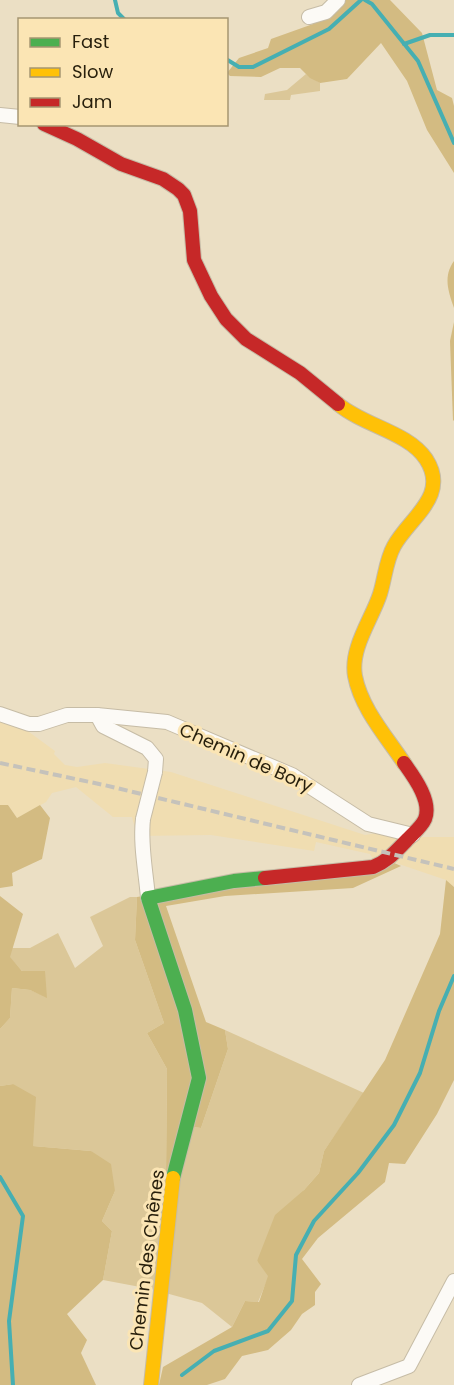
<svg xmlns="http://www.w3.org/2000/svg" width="454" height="1385" viewBox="0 0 454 1385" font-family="Poppins,sans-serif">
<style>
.built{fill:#f0ddb1}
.green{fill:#dbc798}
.forest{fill:#d3bb82}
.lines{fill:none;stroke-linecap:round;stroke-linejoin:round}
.stream{stroke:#46afb2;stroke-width:4}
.street-casing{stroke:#c6bca6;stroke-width:16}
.fast-casing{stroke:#c6bca6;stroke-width:16}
.slow-casing{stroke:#c6bca6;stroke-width:16}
.jam-casing{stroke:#c6bca6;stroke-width:16}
.street{stroke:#fcfaf6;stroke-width:14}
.fast{stroke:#4caf50;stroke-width:14}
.slow{stroke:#ffc107;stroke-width:14}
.jam{stroke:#c62828;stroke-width:14}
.rail{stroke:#c5c2bb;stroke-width:4;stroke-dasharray:9 4.5;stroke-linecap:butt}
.street-bridge-casing{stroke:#c6bca6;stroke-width:16;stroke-linecap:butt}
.street-bridge{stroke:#fcfaf6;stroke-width:14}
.labels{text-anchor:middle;stroke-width:6;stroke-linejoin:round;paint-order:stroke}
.street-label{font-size:18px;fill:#271f0c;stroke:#fbe5b4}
</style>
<rect width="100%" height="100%" fill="#ebdfc4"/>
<!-- built -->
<path class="built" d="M0 714 29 724V732L55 751 54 754 65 765 77 767 105 763 171 772 365 835 377 833 423 837H454V887L446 880 390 861H374L370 854 316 842 314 851 211 835 137 836 132 817H113L76 787 52 793 46 802 17 818 8 805H0Z"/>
<!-- green -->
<g class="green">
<path d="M306 74 320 83V91L291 95 290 100H264L265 94 287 90Z"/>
<path d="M130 897H137L135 940 164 1023 147 1033 167 1069 166 1176 184 1126 201 1128 228 1049 225 1030 364 1093 324 1151 319 1173 304 1190 257 1261 269 1276 258 1302 245 1301 232 1327 202 1303 151 1289 103 1280 112 1231 102 1221 115 1191 91 1151 33 1146 13 1084 0 1086V1029L10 1018 12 988 30 990 47 997 9 957 12 948H30L58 933 75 968 103 946 90 917Z"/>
</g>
<!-- forest -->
<g class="forest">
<path d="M341 0H390L422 33 437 90 452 98 454 106V173L427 130 407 81 381 43 347 79 320 83 310 78 300 68H280L261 77 230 76 227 73 239 58 268 48 271 39 313 24Z"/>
<path d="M454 261V308C448 291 443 276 454 261Z"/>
<path d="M454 322V420L453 421 450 341Z"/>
<path d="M0 805H8L17 818 40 805 50 818 42 859 12 873 13 886 0 888Z"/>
<path d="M390 861 401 866 353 888 225 896 166 906 206 1022 225 1030 228 1049 201 1128 184 1126 166 1176 167 1069 147 1033 164 1023 135 940 137 897 234 881Z"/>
<path d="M446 880 454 887V1080L437 1114 405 1164 389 1163 385 1182 318 1238 302 1259 321 1284 315 1292V1305L302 1314 291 1330 268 1350 242 1356 225 1379 207 1385H159L163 1367 232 1327 245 1301 259 1302 268 1276 257 1261 275 1215 304 1190 319 1173 324 1151 385 1060 440 934Z"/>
<path d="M0 896 23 914 10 957 22 971H45L47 998 30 990 12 988 10 1018 0 1029Z"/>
<path d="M13 1084 36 1097 33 1146 91 1151 111 1164 115 1191 102 1221 112 1231 103 1280 67 1314 87 1340 81 1353 96 1385H0V1086Z"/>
</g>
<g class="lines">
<!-- stream -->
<g class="stream">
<path d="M115 0 118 13 125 20"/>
<path d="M365 0 372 4 418 61 454 143"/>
<path d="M404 44 430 35H454"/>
<path d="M226 59 239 67H253L329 29 361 0"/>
<path d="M0 1177 23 1216 9 1321 13 1385"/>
<path d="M182 1375 214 1351 268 1331 292 1301 296 1255 314 1221 358 1173 394 1125 420 1073 439 1011 454 976"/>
</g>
<!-- street casing -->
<g class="street-casing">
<g id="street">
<path d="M309 17 326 12 338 0"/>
<path d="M0 115 20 117"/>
<path d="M0 714 29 724H39L67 715H97L167 722 292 775 368 824 413 835"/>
<path d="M97 715 103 726 147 748 156 759 155 772"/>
<path d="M143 819C140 845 146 872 148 898"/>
<path d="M359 1385 409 1366 454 1281"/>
</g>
</g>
<!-- fast casing -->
<g class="fast-casing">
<path id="fast" d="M173 1178 199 1078 185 1010 148 898 234 881 265 878"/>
</g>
<!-- slow casing -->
<g class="slow-casing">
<g id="slow">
<path d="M338 404C364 426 408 432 426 459 450 496 409 518 394 546 386 560 385 578 380 594 372 619 350 648 355 676 361 708 386 736 404 763"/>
<path d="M151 1385 173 1178"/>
</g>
</g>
<!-- jam casing -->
<g class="jam-casing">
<g id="jam">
<path d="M44 124 77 139 121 164 163 179 178 189 184 195 190 211 194 260 211 296 226 319 246 339 300 373 338 404"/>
<path d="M265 878 373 867C388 861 395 852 406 841 412 834 421 828 425 819 432 801 414 777 404 763"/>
</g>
</g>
<!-- street -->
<use href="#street" class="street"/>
<!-- fast -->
<use href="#fast" class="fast"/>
<!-- slow -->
<use href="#slow" class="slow"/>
<!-- jam -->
<use href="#jam" class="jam"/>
<!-- rail -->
<path class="rail" d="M0 763 104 785 454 869"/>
<!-- street-bridge casing -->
<g class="street-bridge-casing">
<path id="street-bridge" d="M143 819 155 772"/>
</g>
<!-- street-bridge -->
<use href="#street-bridge" class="street-bridge"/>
</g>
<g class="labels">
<!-- street labels -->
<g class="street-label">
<text transform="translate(246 758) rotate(24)" y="6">Chemin de Bory</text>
<text transform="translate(147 1260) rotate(-83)" y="6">Chemin des Chênes</text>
</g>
</g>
<!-- legend -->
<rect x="18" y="18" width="210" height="108" fill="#fbe5b4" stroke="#a69671" stroke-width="1.5"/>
<rect x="30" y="38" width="30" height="9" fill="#4caf50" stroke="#a69671" stroke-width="1.5"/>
<text x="72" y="48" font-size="18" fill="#271f0c">Fast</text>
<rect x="30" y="68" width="30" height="9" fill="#ffc107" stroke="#a69671" stroke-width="1.5"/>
<text x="72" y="78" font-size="18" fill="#271f0c">Slow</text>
<rect x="30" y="98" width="30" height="9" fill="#c62828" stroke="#a69671" stroke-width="1.5"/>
<text x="72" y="108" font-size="18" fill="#271f0c">Jam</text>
</svg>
